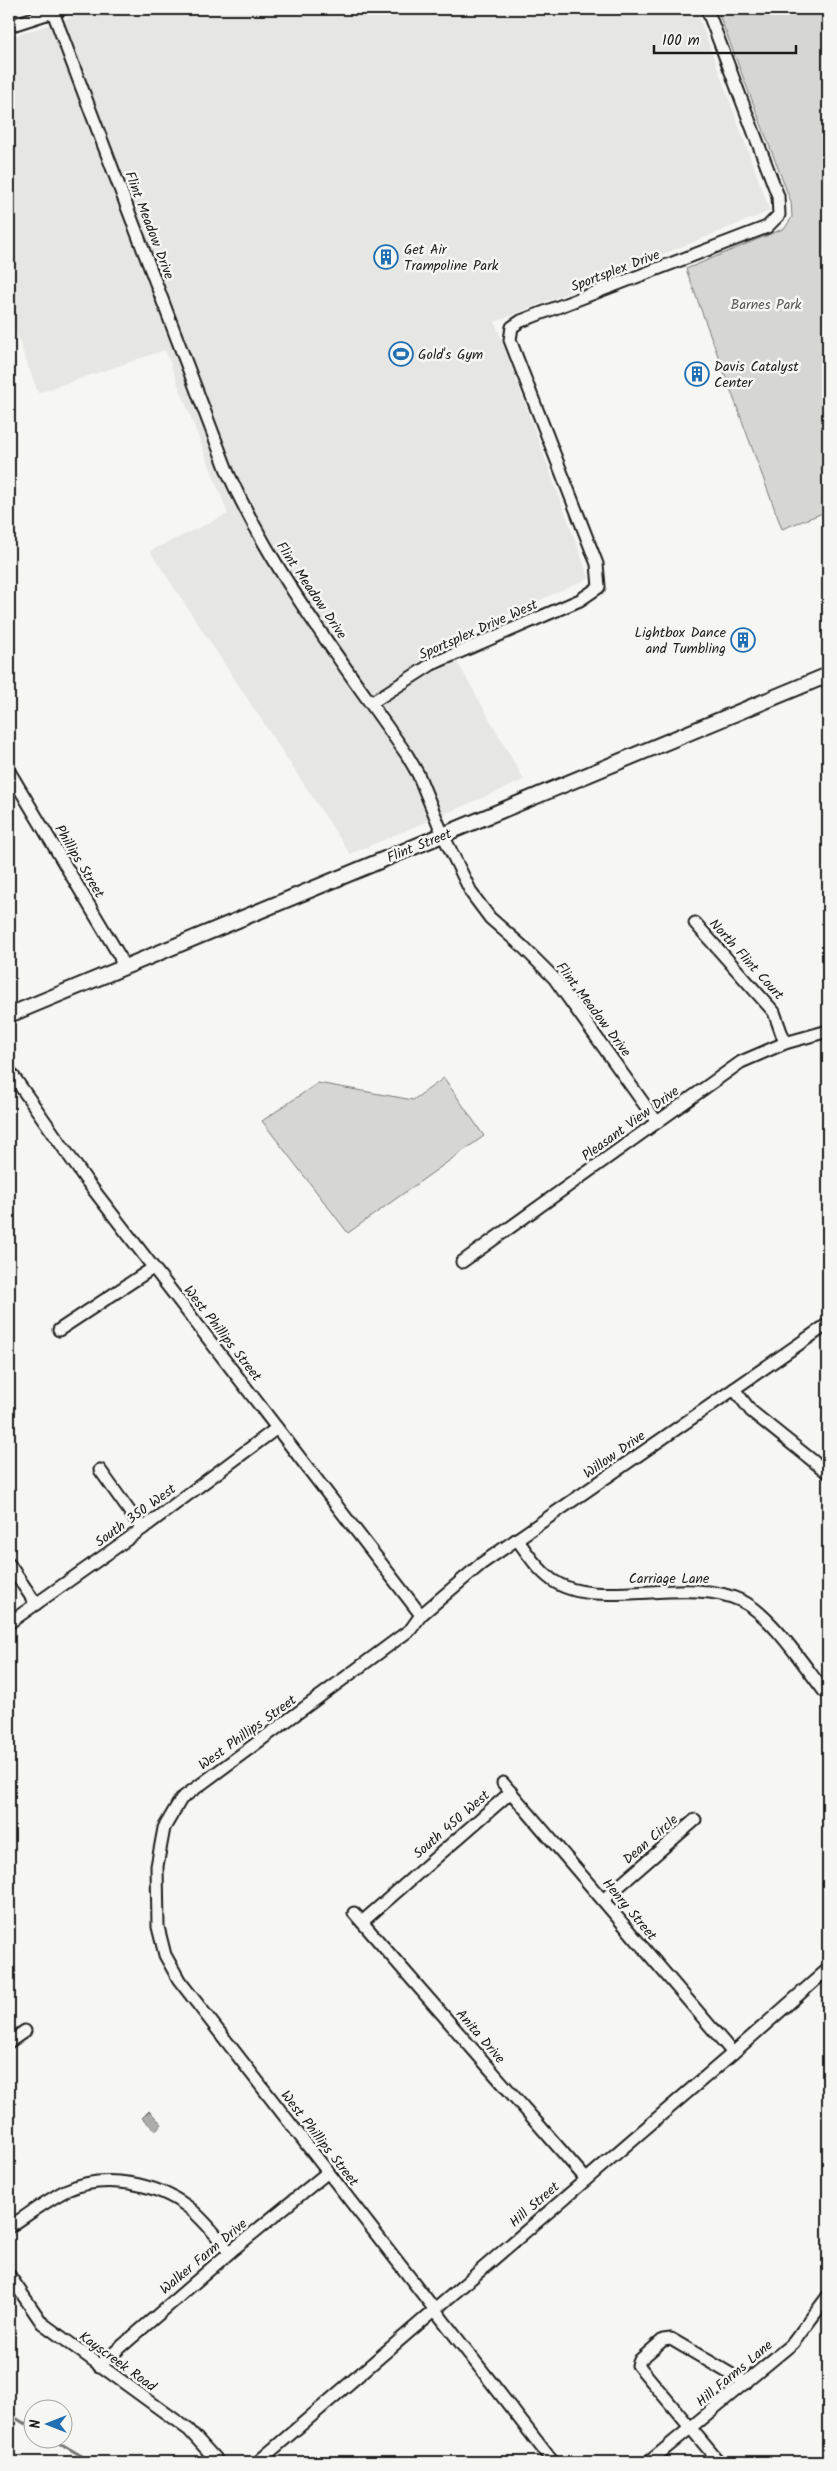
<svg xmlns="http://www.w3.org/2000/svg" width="837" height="2471" viewBox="0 0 837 2471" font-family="Kalam,sans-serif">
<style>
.built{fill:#e6e6e2}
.green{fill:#d6d6d2;stroke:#797977}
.water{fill:#acaca9;stroke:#727271}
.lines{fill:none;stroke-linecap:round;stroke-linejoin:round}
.stream{stroke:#727271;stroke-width:3}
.minor-casing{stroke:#1c1c1c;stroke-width:15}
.tertiary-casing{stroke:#1c1c1c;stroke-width:18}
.minor{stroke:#f6f6f2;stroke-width:11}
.tertiary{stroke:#f6f6f2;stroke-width:14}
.labels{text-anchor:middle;stroke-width:5;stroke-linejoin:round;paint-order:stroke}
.street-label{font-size:14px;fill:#1c1c1c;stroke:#f6f6f2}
.poi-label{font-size:14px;fill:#1c1c1c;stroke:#f6f6f2;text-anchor:start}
.park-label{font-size:14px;fill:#545453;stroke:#f6f6f2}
</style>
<rect width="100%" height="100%" fill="#f6f6f2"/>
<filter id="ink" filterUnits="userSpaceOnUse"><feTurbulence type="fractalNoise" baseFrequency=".02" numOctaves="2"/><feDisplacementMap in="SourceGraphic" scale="10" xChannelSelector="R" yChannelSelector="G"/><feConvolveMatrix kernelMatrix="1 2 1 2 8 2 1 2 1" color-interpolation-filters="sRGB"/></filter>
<g filter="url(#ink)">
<!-- built -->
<path class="built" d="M96 9H696L770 211 495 322 589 578 446 642 524 780 350 854 150 551 228 514 165 350 38 393 9 313V38Z"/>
<!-- green -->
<g class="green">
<path d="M717 9H828V511L782 529 686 269 785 228 792 217 791 202Z"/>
<path d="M444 1078 484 1136 348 1233 262 1121 318 1083 413 1100Z"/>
</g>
<!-- water -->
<path class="water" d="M149 2111 162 2124 156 2131 142 2118Z"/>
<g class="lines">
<!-- stream -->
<g class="stream">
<path d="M9 2414 32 2428"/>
<path d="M51 2438 92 2462"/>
</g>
<!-- minor casing -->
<g class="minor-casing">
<g id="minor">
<path d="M53 12 228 473C274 575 343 663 407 755L418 774 443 835 472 894 490 918 523 947 554 978 657 1122"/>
<path d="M9 26 62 9"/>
<path d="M371 703 432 664 580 600 599 587 597 564 510 340 512 327 521 321 767 227 779 215 778 196 707 9"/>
<path d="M9 771 120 957 122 967"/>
<path d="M695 923 774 1012 785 1043"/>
<path d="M9 1070 86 1180 421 1615"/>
<path d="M462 1262 741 1062 785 1043 828 1031"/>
<path d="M59 1330 153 1268"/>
<path d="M734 1389 751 1411 828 1473"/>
<path d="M100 1470 142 1529"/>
<path d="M517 1539C527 1553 537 1569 552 1580 597 1612 687 1574 742 1601 771 1615 803 1664 824 1691L828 1687"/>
<path d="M9 1564 36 1604"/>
<path d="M9 1623 142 1529 277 1428"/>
<path d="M503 1783 733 2053"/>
<path d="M603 1900 695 1820"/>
<path d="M354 1913 586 2179"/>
<path d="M362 1922 511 1792"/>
<path d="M9 2042 25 2031"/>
<path d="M9 2227C28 2215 47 2200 67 2190 104 2173 156 2183 188 2207 204 2219 217 2237 230 2252"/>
<path d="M9 2275 42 2323 189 2430 218 2462"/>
<path d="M99 2366 230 2252 328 2172"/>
<path d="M258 2462 733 2053 828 1969"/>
<path d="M553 2462 179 1980 165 1955 158 1927 157 1866 164 1828 181 1799 411 1629 421 1615 481 1564 828 1324"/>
<path d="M649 2462 793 2343 828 2296"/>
<path d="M719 2462 638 2365 640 2360 663 2340 671 2339 746 2383"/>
</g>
</g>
<!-- tertiary casing -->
<g class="tertiary-casing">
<path id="tertiary" d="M9 1015 828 675"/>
</g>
<!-- minor -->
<use href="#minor" class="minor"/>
<!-- tertiary -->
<use href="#tertiary" class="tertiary"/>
</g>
</g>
<!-- icons -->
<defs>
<g id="building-ring" transform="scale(1.25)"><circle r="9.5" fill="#f6f6f2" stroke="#1f6fb2" stroke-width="1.5"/><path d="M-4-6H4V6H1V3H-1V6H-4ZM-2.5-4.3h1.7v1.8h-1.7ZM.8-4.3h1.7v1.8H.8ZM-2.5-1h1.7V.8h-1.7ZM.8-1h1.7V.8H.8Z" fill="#1f6fb2"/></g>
<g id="stadium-ring" transform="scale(1.25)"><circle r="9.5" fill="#f6f6f2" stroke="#1f6fb2" stroke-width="1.5"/><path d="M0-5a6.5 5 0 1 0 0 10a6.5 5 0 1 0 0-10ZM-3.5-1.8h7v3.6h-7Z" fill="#1f6fb2"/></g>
</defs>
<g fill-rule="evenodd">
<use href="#building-ring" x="386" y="257"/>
<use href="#stadium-ring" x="401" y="354"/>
<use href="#building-ring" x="697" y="374"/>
<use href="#building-ring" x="743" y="640"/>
</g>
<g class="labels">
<!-- street labels -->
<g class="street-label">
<text transform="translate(150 225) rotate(69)" y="5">Flint Meadow Drive</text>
<text transform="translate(615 270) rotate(-21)" y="5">Sportsplex Drive</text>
<text transform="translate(312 590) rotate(56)" y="5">Flint Meadow Drive</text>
<text transform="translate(478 629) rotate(-24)" y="5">Sportsplex Drive West</text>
<text transform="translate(419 845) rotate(-22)" y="5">Flint Street</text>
<text transform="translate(80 861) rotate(59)" y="5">Phillips Street</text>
<text transform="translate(747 959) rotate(48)" y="5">North Flint Court</text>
<text transform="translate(594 1009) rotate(53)" y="5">Flint Meadow Drive</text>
<text transform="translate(630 1123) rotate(-36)" y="5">Pleasant View Drive</text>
<text transform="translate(223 1333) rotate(52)" y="5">West Phillips Street</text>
<text transform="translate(614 1454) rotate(-35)" y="5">Willow Drive</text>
<text transform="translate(135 1515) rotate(-36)" y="5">South 350 West</text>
<text x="669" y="1583">Carriage Lane</text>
<text transform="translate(247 1732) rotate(-36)" y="5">West Phillips Street</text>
<text transform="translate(451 1824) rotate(-41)" y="5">South 450 West</text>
<text transform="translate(650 1839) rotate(-41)" y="5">Dean Circle</text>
<text transform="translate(630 1909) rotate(50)" y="5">Henry Street</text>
<text transform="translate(481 2036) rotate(49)" y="5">Anita Drive</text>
<text transform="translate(320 2138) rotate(52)" y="5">West Phillips Street</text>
<text transform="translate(534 2204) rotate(-41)" y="5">Hill Street</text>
<text transform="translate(203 2256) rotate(-40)" y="5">Walker Farm Drive</text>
<text transform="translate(118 2361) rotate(36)" y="5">Kayscreek Road</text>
<text transform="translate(734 2373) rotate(-40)" y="5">Hill Farms Lane</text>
</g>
<!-- poi labels -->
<g class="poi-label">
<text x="404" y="254">Get Air<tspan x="404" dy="16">Trampoline Park</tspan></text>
<text x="418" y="359">Gold's Gym</text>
<text x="714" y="371">Davis Catalyst<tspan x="714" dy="16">Center</tspan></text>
<text x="726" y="637" text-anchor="end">Lightbox Dance<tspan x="726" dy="16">and Tumbling</tspan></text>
</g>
<!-- park labels -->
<g class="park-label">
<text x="766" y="309">Barnes Park</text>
</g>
</g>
<!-- margin -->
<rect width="837" height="2471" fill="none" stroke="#f6f6f2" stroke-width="30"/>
<rect x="15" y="15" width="807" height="2441" fill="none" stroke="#1c1c1c" stroke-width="2" filter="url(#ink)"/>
<!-- north arrow -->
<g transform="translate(48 2424) rotate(270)"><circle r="24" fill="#f6f6f2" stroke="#9f9f9c"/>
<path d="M0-4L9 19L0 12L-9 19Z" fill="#1f6fb2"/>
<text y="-8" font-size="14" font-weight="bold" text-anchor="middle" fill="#1c1c1c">N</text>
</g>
<!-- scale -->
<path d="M654 45v8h142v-8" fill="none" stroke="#1c1c1c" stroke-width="2.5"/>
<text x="662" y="45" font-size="15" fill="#1c1c1c" stroke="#f6f6f2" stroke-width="4" paint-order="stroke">100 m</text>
</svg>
